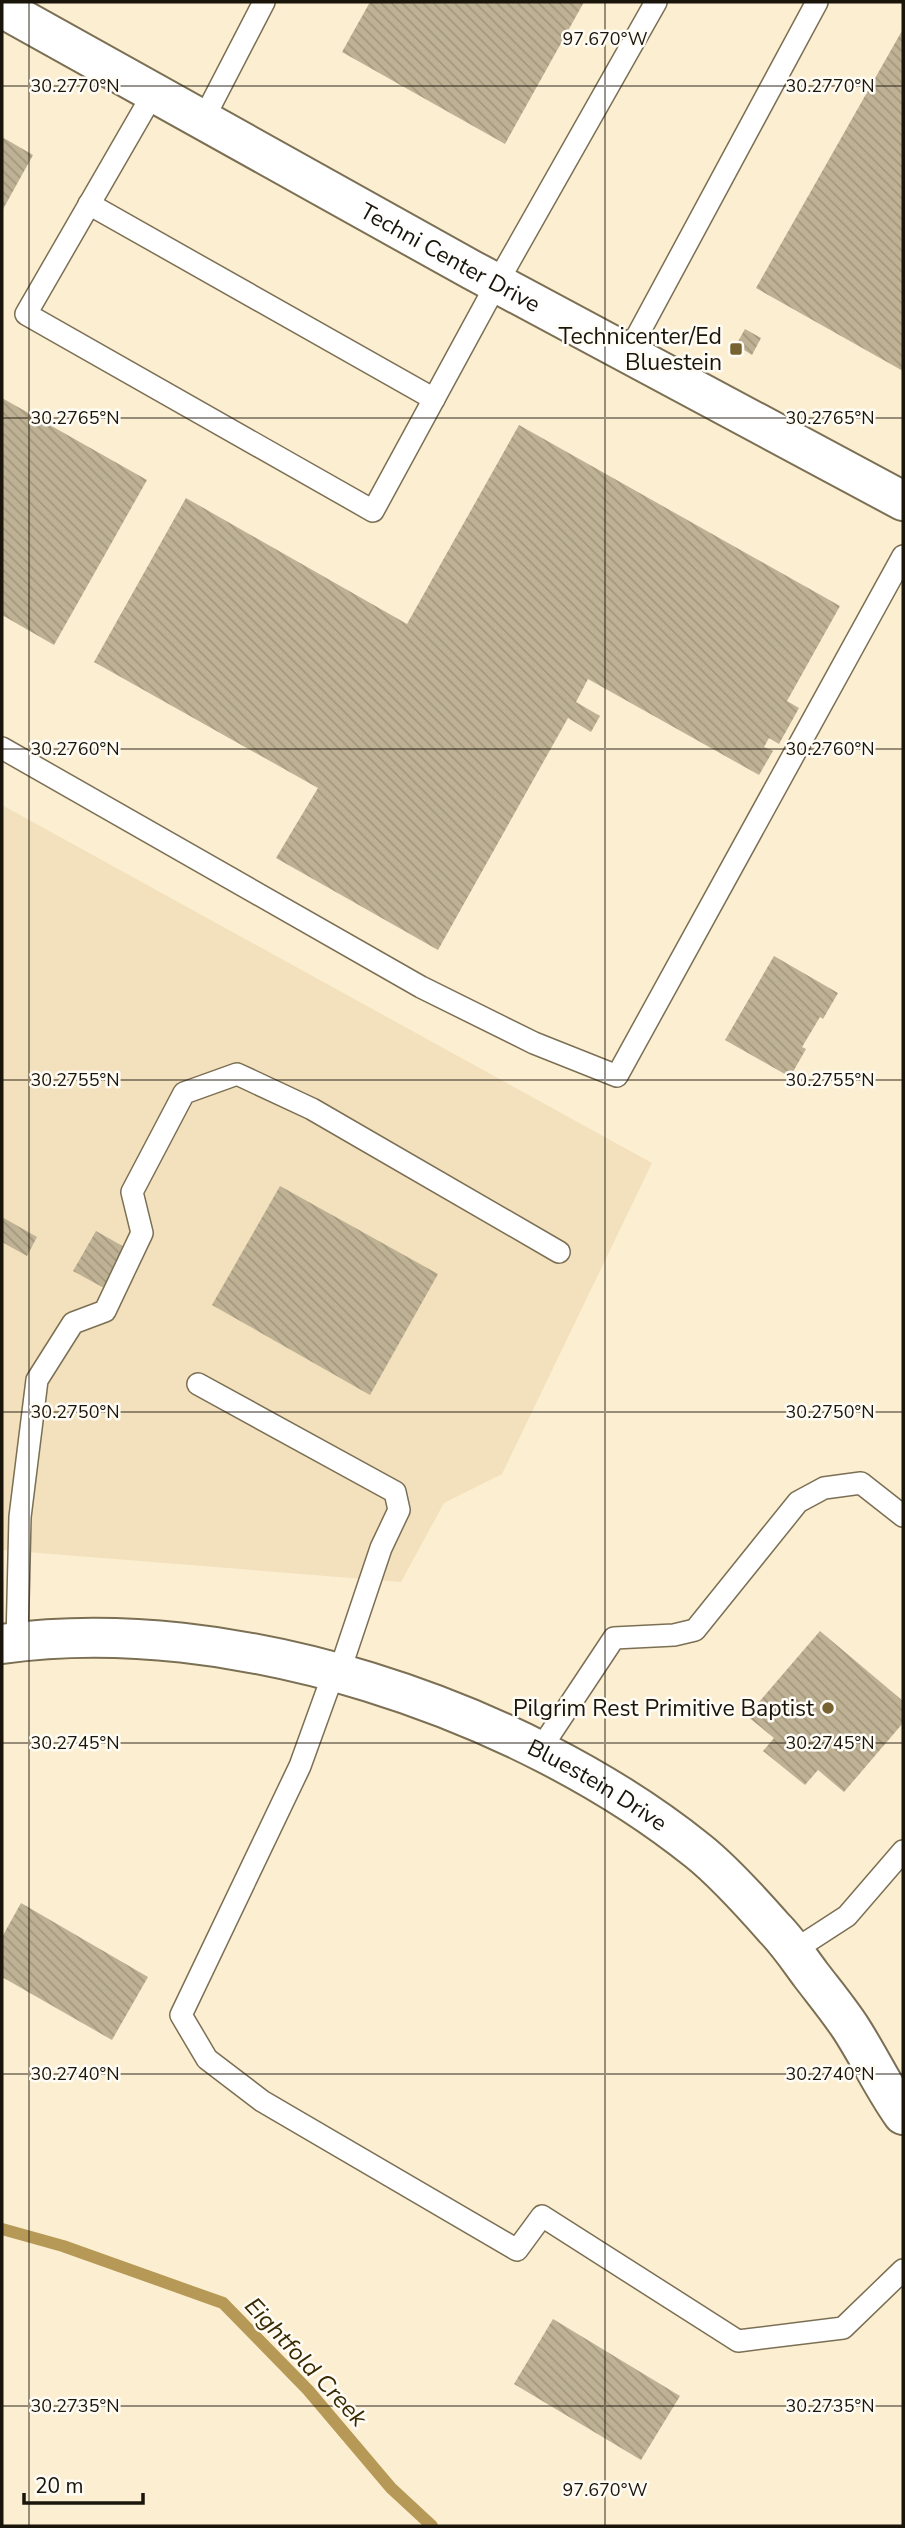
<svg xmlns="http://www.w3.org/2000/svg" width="905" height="2528" viewBox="0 0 905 2528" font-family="'Nunito Sans',sans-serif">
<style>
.built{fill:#f2e1bc}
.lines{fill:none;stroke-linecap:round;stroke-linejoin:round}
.stream{stroke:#b69956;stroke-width:12}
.building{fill:url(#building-back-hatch)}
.service-casing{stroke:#7b6f54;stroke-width:24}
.minor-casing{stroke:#7b6f54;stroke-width:42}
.service{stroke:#fff;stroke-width:21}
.minor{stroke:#fff;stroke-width:38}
.ticks{fill:none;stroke:#1a150a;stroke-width:2;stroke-opacity:0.45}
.poi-dot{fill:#776231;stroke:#fffcf6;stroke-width:2.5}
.labels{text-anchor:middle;stroke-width:5;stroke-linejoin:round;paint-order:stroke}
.street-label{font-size:23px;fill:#1a150a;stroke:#fffcf6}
.poi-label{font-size:23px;fill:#1a150a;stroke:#fffcf6;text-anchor:end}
.water-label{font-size:24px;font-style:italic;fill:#3a2a01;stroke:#fffcf6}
.ticks-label{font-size:18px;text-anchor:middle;fill:#1a150a;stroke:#fffcf6;stroke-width:5;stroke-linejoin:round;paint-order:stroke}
</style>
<defs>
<pattern id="building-back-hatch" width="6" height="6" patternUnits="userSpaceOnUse" patternTransform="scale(1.75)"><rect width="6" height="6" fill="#beb194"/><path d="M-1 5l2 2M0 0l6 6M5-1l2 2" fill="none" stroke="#a3977e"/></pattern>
</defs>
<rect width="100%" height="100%" fill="#fceed0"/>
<!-- built -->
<path class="built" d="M2 805 652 1163 502 1474 444 1503 401 1582 2 1550Z"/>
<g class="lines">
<!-- stream -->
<path class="stream" d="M2 2229 63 2246 223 2303 308 2390 391 2488 432 2526"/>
</g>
<!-- building -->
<g class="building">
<path d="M370 2H584L505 144 342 52Z"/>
<path d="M903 29V371L756 288Z"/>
<path d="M2 137 33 155 2 211Z"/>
<path d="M745 329 761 338 752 355 736 345Z"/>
<path d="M2 398 147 480 54 645 2 615Z"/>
<path d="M519 425 840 606 787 701 799 708 779 744 769 738 764 747 773 751 759 775 588 679 576 702 600 716 591 732 568 718 438 950 276 858 318 788 94 662 186 498 407 624Z"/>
<path d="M774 956 838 993 823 1019 820 1017 802 1047 806 1049 790 1077 725 1040Z"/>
<path d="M280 1186 438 1274 370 1395 212 1305Z"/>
<path d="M2 1217 37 1237 27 1256 2 1242Z"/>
<path d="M96 1231 126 1248 104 1288 73 1271Z"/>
<path d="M820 1631 903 1701V1723L844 1792 818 1770 805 1785 763 1751 774 1738 747 1716Z"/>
<path d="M21 1903 148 1977 112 2040 2 1977V1937Z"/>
<path d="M553 2319 680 2396 641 2460 514 2384Z"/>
</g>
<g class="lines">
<!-- service casing -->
<g class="service-casing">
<g id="service">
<path d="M154 92 26 314 373 511 497 283 656 2"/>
<path d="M203 120 264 2"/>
<path d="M89 204 434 399"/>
<path d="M628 353 817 2"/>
<path d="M2 748 421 987 534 1043 617 1076 903 556"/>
<path d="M198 1384 395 1492 399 1510 381 1548 339 1673"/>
<path d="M17 1641 20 1517 37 1380 73 1323 105 1311 142 1233 132 1192 184 1093 237 1074 312 1109 559 1252"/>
<path d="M334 1672 300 1766 181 2015 207 2059 262 2101 517 2250 542 2216 738 2341 843 2328 903 2270"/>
<path d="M539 1751 614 1638 674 1635 695 1630 798 1502 824 1488 861 1483 903 1516"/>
<path d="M793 1951 847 1916 903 1851"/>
</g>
</g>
<!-- minor casing -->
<g class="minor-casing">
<g id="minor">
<path id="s1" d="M2 8 472 270 903 501"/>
<path id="s2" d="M2 1644C230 1612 520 1708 698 1851 723 1871 752 1903 774 1928 788 1942 799 1959 811 1975 824 1992 838 2009 850 2027 869 2056 883 2087 903 2115"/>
</g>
</g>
<!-- service -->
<use href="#service" class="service"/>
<!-- minor -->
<use href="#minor" class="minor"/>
</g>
<!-- ticks -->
<path class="ticks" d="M29 2V2526M605 2V2526M2 86H903M2 418H903M2 749H903M2 1080H903M2 1412H903M2 1743H903M2 2074H903M2 2406H903"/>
<!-- markers -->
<g class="poi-dot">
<rect x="729" y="342" width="14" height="14" rx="3.5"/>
<circle cx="828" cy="1708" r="7"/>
</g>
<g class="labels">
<!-- street labels -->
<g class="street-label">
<text dy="8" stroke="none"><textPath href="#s1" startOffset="513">Techni Center Drive</textPath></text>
<text dy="8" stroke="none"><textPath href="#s2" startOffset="623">Bluestein Drive</textPath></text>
</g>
<!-- poi labels -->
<g class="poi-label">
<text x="722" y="344">Technicenter/Ed<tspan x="722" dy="26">Bluestein</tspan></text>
<text x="814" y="1716">Pilgrim Rest Primitive Baptist</text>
</g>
<!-- water labels -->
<g class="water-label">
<text transform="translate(306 2362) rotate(47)" y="8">Eightfold Creek</text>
</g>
</g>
<g class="ticks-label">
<text x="605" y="45">97.670°W</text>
<text x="75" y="92">30.2770°N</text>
<text x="830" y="92">30.2770°N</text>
<text x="75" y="424">30.2765°N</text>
<text x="830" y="424">30.2765°N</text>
<text x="75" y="755">30.2760°N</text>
<text x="830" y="755">30.2760°N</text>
<text x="75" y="1086">30.2755°N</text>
<text x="830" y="1086">30.2755°N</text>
<text x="75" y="1418">30.2750°N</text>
<text x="830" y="1418">30.2750°N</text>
<text x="75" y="1749">30.2745°N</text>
<text x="830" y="1749">30.2745°N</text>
<text x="75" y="2080">30.2740°N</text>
<text x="830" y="2080">30.2740°N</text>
<text x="75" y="2412">30.2735°N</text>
<text x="830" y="2412">30.2735°N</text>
<text x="605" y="2496">97.670°W</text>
</g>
<!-- border -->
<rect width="905" height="2528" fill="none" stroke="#1a150a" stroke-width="7"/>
<!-- scale -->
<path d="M24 2493v10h119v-10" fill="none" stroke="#1a150a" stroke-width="3.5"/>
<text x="35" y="2493" font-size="21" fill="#1a150a" stroke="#fffcf6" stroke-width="5" paint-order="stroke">20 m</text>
</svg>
